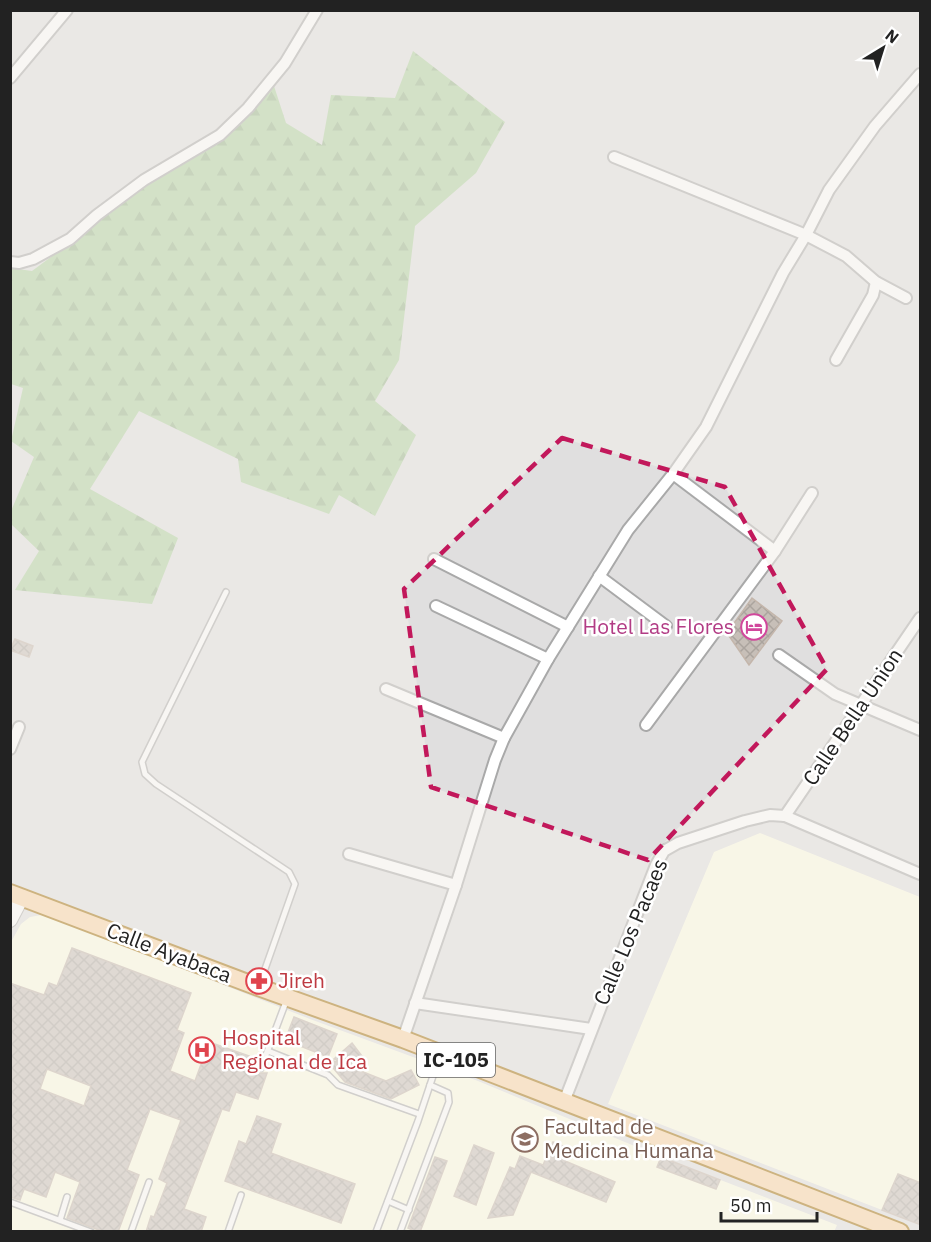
<svg xmlns="http://www.w3.org/2000/svg" width="931" height="1242" viewBox="0 0 931 1242" font-family="'IBM Plex Sans',sans-serif">
<style>
.residential{fill:#e0dfdf}
.education{fill:#ffffe5}
.forest{fill:url(#forest-firs)}
.building{fill:url(#building-cross-hatch);stroke:#c4b6ab;stroke-width:1.5;fill-rule:evenodd}
.lines{fill:none;stroke-linecap:round;stroke-linejoin:round}
.service-casing{stroke:#a9a9a9;stroke-width:8}
.minor-casing{stroke:#a9a9a9;stroke-width:14}
.tertiary-casing{stroke:#a9a9a9;stroke-width:16}
.primary-casing{stroke:#a06b00;stroke-width:20}
.service{stroke:#fff;stroke-width:5}
.minor{stroke:#fff;stroke-width:10}
.tertiary{stroke:#fff;stroke-width:14}
.primary{stroke:#fcd6a4;stroke-width:16}
.marked{fill:none;stroke:#c2185b;stroke-width:4.5;stroke-dasharray:12 8;stroke-linejoin:round}
.labels{text-anchor:middle;stroke-width:5;stroke-linejoin:round;paint-order:stroke}
.shield{fill:#fff;stroke:#646464;stroke-width:1.5}
.shield-label{font-size:20px;font-weight:bold;fill:#222}
.hotel-label{font-size:21px;fill:#b23c85;stroke:#fff;text-anchor:end}
.street-label{font-size:21px;fill:#222;stroke:#fff}
.health-label{font-size:21px;fill:#be3a42;stroke:#fff;text-anchor:start}
.education-label{font-size:21px;fill:#785e54;stroke:#fff;text-anchor:start}
</style>
<defs>
<pattern id="forest-firs" width="22" height="20" patternUnits="userSpaceOnUse" patternTransform="scale(1.5)"><rect width="22" height="20" fill="#add19e"/><path d="M5 1l3.5 6h-7zM16 11l3.5 6h-7z" fill="#95b388"/></pattern>
<pattern id="building-cross-hatch" width="8" height="8" patternUnits="userSpaceOnUse" patternTransform="scale(1.5)"><rect width="8" height="8" fill="#c7bfb8"/><path d="M0 0l8 8M0 8l8-8" fill="none" stroke="#aba49e"/></pattern>
</defs>
<rect width="100%" height="100%" fill="#f2efe9"/>
<!-- residential -->
<rect class="residential" x="11" y="11" width="909" height="1220"/>
<!-- education -->
<g class="education">
<path d="M760 833 920 897V1183L898 1174 882 1210 608 1104 714 852Z"/>
<path d="M41 915 48 916 310 1019 478 1081 661 1157 837 1225 834 1232H11V942L21 924 30 917Z"/>
</g>
<!-- forest -->
<path class="forest" d="M413 51 505 122 476 173 415 226 399 360 375 401 416 435 375 516 339 495 329 514 241 482 238 459 139 411 90 489 178 538 152 604 15 590 39 551 11 524V511L34 457 11 441 23 388 11 384V268L32 271 67 245 94 222 161 176 207 149 240 125 274 86 286 123 322 145 331 95 395 98Z"/>
<!-- building -->
<g class="building">
<path d="M752 598 782 621 749 665 727 633Z"/>
<path d="M15 639 33 646 29 657 10 650Z"/>
<path d="M72 948 191 993 177 1030 184 1033 170 1071 195 1081 209 1042 249 1056 245 1066 260 1073H267L258 1099 236 1092 229 1111 222 1109 184 1209 206 1217 201 1232H146L151 1216 154 1217 167 1183 159 1179 181 1120 150 1109 127 1170 139 1175 118 1232H104L67 1218 80 1182 55 1172 46 1197 24 1189 20 1200 10 1197V983L44 995 49 983 57 986ZM47 1069 91 1086 84 1106 40 1089Z"/>
<path d="M294 1017 337 1034 328 1057 285 1040Z"/>
<path d="M352 1043 362 1056 348 1066 386 1081 411 1070 419 1085 391 1099 345 1082 324 1057 336 1062 337 1060 334 1059Z"/>
<path d="M257 1116 281 1124 271 1153 355 1184 341 1223 225 1181 239 1141 246 1144Z"/>
<path d="M553 1142 570 1149 565 1161 615 1182 606 1202 531 1172 513 1215 488 1218 510 1167 515 1169 520 1156 543 1165Z"/>
<path d="M474 1145 494 1153 476 1205 454 1196Z"/>
<path d="M435 1157 447 1161 420 1232H417L408 1228Z"/>
<path d="M661 1157 720 1180 716 1189 657 1167Z"/>
<path d="M898 1174 921 1183V1225L882 1210Z"/>
</g>
<g class="lines">
<!-- service casing -->
<g class="service-casing">
<g id="service">
<path d="M226 592 142 762 145 774 156 784 289 872 295 884 259 986"/>
<path d="M268 1051 328 1075 338 1085 419 1114"/>
<path d="M261 1068 287 999"/>
<path d="M388 1201 409 1210"/>
<path d="M10 1202 91 1232"/>
<path d="M60 1220 67 1197"/>
<path d="M131 1232 149 1182"/>
<path d="M228 1232 241 1195"/>
<path d="M376 1232 418 1121 440 1055"/>
<path d="M400 1232 449 1102 448 1093 430 1085"/>
</g>
</g>
<!-- minor casing -->
<g class="minor-casing">
<g id="minor">
<path d="M10 78 67 10"/>
<path d="M614 157 806 235 846 256 876 282 906 298"/>
<path d="M10 262 19 263 33 259 70 239 97 215 144 180 220 135 248 108 285 63 317 10"/>
<path d="M836 360 873 295 876 282"/>
<path d="M673 474 775 551"/>
<path d="M434 559 568 627"/>
<path d="M599 576 666 626"/>
<path d="M436 606 548 659"/>
<path d="M779 655 835 694 920 730"/>
<path d="M386 689 504 738"/>
<path d="M646 725 775 551 812 493"/>
<path d="M10 749 19 727"/>
<path d="M785 816 920 618"/>
<path d="M349 854 456 885"/>
<path d="M415 1003 591 1029"/>
<path d="M403 1039 456 885 495 760 504 738 548 659 628 530 673 474 706 427 783 273 806 235 829 190 875 126 920 74"/>
<path d="M564 1102 656 865 664 851 678 843 745 821 770 815 785 816 920 874"/>
</g>
</g>
<!-- tertiary casing -->
<g class="tertiary-casing">
<path id="tertiary" d="M10 920 22 897"/>
</g>
<!-- primary casing -->
<g class="primary-casing">
<path id="primary" d="M10 893 258 987 403 1039 900 1232"/>
</g>
<!-- service -->
<use href="#service" class="service"/>
<!-- minor -->
<use href="#minor" class="minor"/>
<!-- tertiary -->
<use href="#tertiary" class="tertiary"/>
<!-- primary -->
<use href="#primary" class="primary"/>
</g>
<!-- marked area -->
<path d="M0 0H931V1242H0ZM562 438 725 487 827 669 648 860 431 787 404 589Z" fill="#f2efe9" fill-opacity=".55" fill-rule="evenodd"/>
<path class="marked" d="M562 438 725 487 827 669 648 860 431 787 404 589Z"/>
<!-- icons -->
<defs>
<g id="hotel-ring" transform="scale(1.35)"><circle r="9.5" fill="#fff" stroke="#d1479c" stroke-width="1.5"/><path d="M-6-4.5h1.5V1H6V5H4.5V3h-9V5H-6ZM-4 0a1.8 1.8 0 1 1 3.6 0ZM.5 0V-2.5h3Q6-2.5 6 0Z" fill="#d1479c"/></g>
<g id="pharmacy-ring" transform="scale(1.35)"><circle r="9.5" fill="#fff" stroke="#e0444e" stroke-width="1.5"/><path d="M-2-6h4v4h4v4h-4v4h-4v-4h-4v-4h4Z" fill="#e0444e"/></g>
<g id="hospital-ring" transform="scale(1.35)"><circle r="9.5" fill="#fff" stroke="#e0444e" stroke-width="1.5"/><path d="M-5-5h3v3.5h4V-5h3V5h-3V1.5h-4V5h-3Z" fill="#e0444e"/></g>
<g id="school-ring" transform="scale(1.35)"><circle r="9.5" fill="#fff" stroke="#8d6e63" stroke-width="1.5"/><path d="M0-5L7-2L0 1L-7-2ZM-4 1L0 2.5L4 1V4Q0 6-4 4Z" fill="#8d6e63"/></g>
</defs>
<g fill-rule="evenodd">
<use href="#hotel-ring" x="754" y="627"/>
<use href="#pharmacy-ring" x="259" y="981"/>
<use href="#hospital-ring" x="202" y="1050"/>
<use href="#school-ring" x="525" y="1139"/>
</g>
<g class="labels">
<!-- shield labels -->
<rect class="shield" x="417" y="1043" width="78" height="34" rx="4.5"/>
<g class="shield-label">
<text x="456" y="1067">IC-105</text>
</g>
<!-- hotel labels -->
<g class="hotel-label">
<text x="734" y="634">Hotel Las Flores</text>
</g>
<!-- street labels -->
<g class="street-label">
<text transform="translate(853 717) rotate(-56)" y="7">Calle Bella Union</text>
<text transform="translate(631 932) rotate(-67)" y="7">Calle Los Pacaes</text>
<text transform="translate(169 953) rotate(21)" y="7">Calle Ayabaca</text>
</g>
<!-- health labels -->
<g class="health-label">
<text x="278" y="988">Jireh</text>
<text x="222" y="1045">Hospital<tspan x="222" dy="24">Regional de Ica</tspan></text>
</g>
<!-- education labels -->
<g class="education-label">
<text x="544" y="1134">Facultad de<tspan x="544" dy="24">Medicina Humana</tspan></text>
</g>
</g>
<!-- border -->
<rect width="931" height="1242" fill="none" stroke="#222222" stroke-width="24"/>
<!-- north arrow -->
<g transform="translate(883 48) rotate(38)" stroke="#ffffff" stroke-width="4.5" paint-order="stroke">
<path d="M0-4.5L10 22L0 15L-10 22Z" fill="#222222"/>
<text y="-9" font-size="16" font-weight="bold" text-anchor="middle" fill="#222222">N</text>
</g>
<!-- scale -->
<path d="M721 1212v9h96v-9" fill="none" stroke="#222222" stroke-width="3"/>
<text x="730" y="1212" font-size="18" fill="#222222" stroke="#ffffff" stroke-width="4.5" paint-order="stroke">50 m</text>
</svg>
